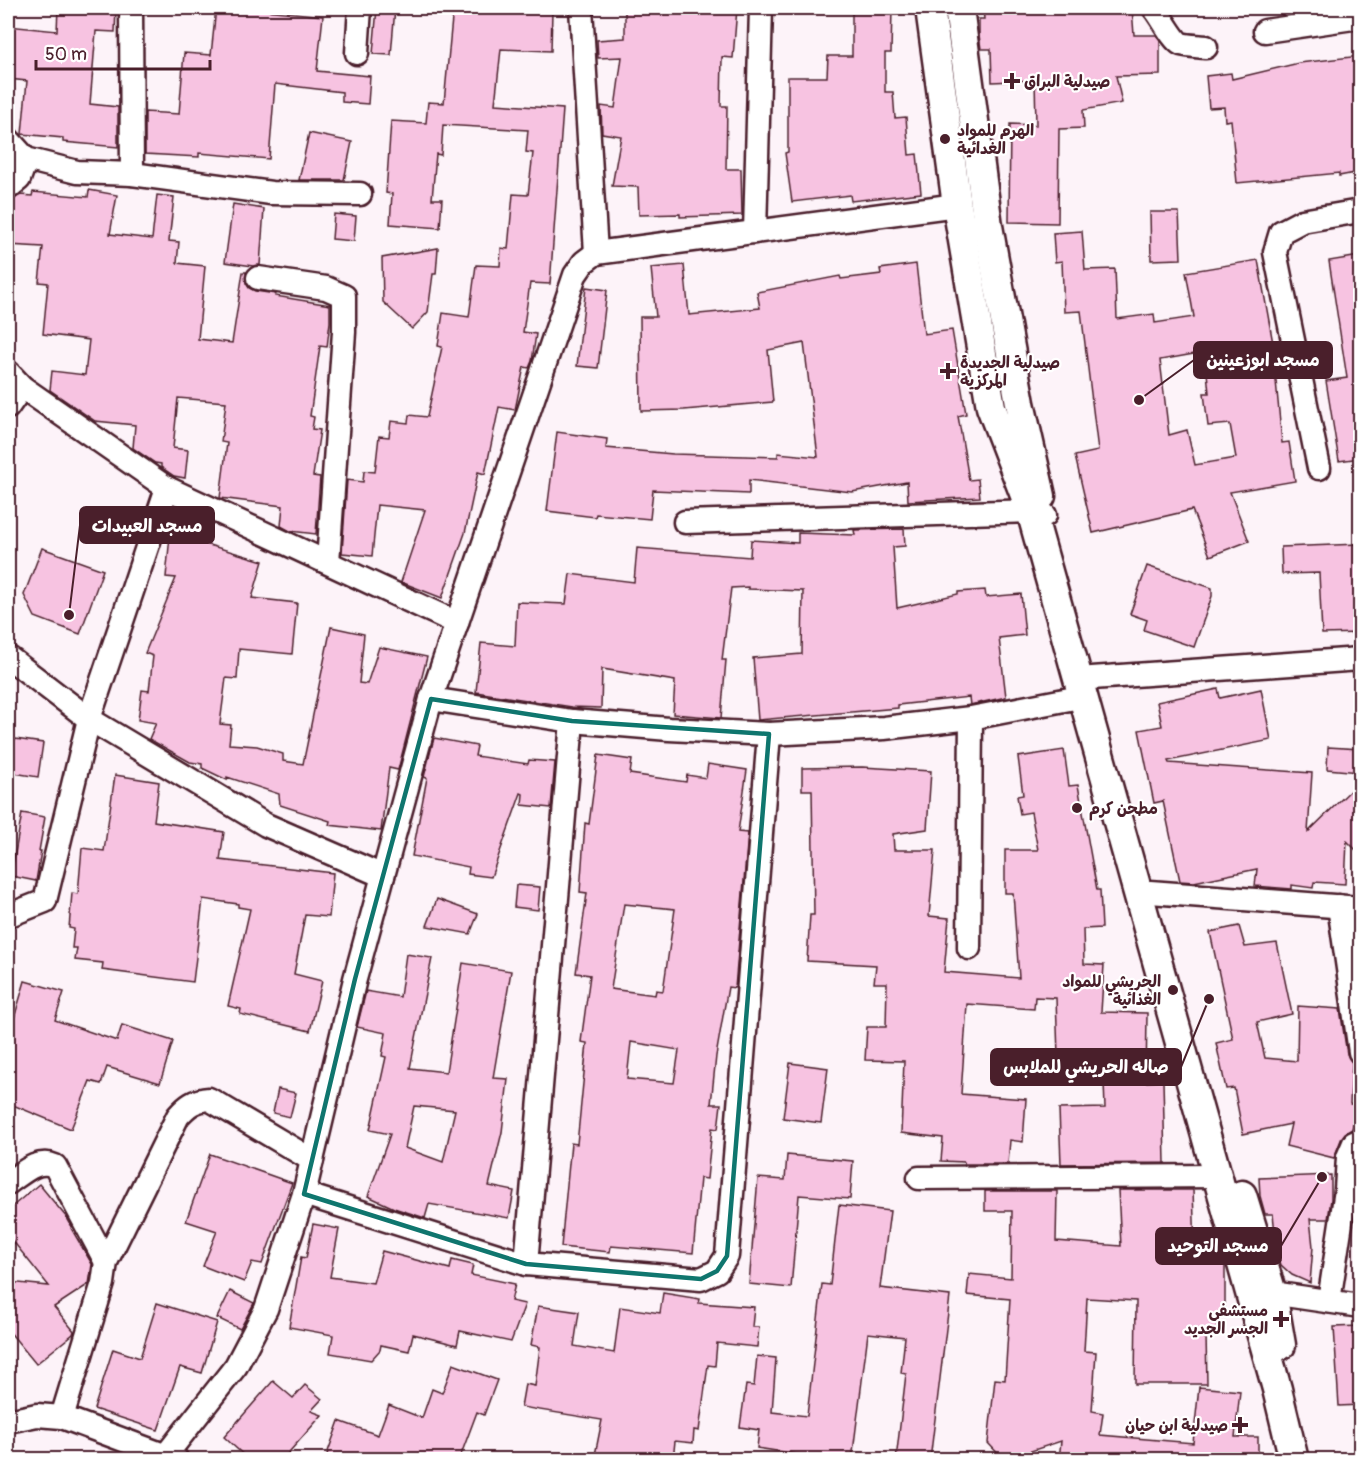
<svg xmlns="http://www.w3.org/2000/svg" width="1368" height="1467" viewBox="0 0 1368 1467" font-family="Pangolin,'Playpen Sans Arabic',sans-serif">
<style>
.building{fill:#f7c3e1;stroke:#4a1f2b;stroke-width:1.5;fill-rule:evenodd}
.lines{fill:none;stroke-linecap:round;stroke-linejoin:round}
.minor-casing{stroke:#4a1f2b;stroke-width:27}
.major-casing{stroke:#4a1f2b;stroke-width:33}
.minor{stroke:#fff;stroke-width:22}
.major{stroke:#fff;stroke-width:28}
.marked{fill:none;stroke:#0f766e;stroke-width:4.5;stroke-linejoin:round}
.poi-dot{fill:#4a1f2b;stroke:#fff;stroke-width:2}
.labels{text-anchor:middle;stroke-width:4.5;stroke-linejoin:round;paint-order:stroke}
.poi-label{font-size:16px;font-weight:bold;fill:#4a1f2b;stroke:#fff;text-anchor:start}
.leader{fill:none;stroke:#4a1f2b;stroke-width:2}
.callout-dot{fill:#4a1f2b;stroke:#fff;stroke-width:2}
.callout{fill:#4a1f2b;stroke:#4a1f2b;stroke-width:2}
.callout-label{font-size:18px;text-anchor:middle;font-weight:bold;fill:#fff}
</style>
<rect width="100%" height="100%" fill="#fdf3f9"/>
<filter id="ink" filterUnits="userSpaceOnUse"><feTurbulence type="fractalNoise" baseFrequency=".0167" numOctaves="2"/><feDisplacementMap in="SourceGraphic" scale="12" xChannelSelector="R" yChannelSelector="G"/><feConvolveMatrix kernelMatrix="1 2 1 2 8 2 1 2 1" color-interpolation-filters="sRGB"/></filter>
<g filter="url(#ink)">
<!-- building -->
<g class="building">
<path d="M58 8H116L115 32 96 31 90 104 118 107V147L63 142V138L22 134 27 81 8 79V26L57 31Z"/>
<path d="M216 8H244L323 16 317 71 370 76 368 104 342 102V92L275 84 269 159 199 153V157L145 154V112L179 114 184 53 211 55Z"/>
<path d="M377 8H395L391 55 373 54Z"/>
<path d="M453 8 552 11 551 51 501 49 495 104 563 109 550 284 530 283 523 332 536 334 532 361 529 368 524 367 515 410 499 407 485 474 478 472 465 533 442 598 401 582 425 510 377 505 372 556 342 553 347 480 363 482 364 471 375 472 379 436 389 437 391 421 408 423 409 415 427 417 442 347 438 346 443 313 469 317 476 265 500 266 501 248 508 249 513 194 528 195 533 153 526 152 528 130 443 125 441 155 436 154 432 199H442L440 228 390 224 392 194 386 193 391 121 426 123 428 102 444 103Z"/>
<path d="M625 8H737L733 58 722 57 721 106H727L726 169H741L742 215 680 217V214L639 215 638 187 612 186 621 136 602 133 601 106 615 108 622 57 598 58 597 40 625 38Z"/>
<path d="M852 8H892L891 53H885V92H893L895 118 906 117 909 155 917 154 921 193 851 201 850 195 792 202 785 153 788 152V77H827L828 56H852Z"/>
<path d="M983 8H1132L1134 35H1156L1160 40V75L1116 76 1122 103 1083 110 1084 128 1059 129 1058 223 1009 222 1010 124 1036 125 1035 80 992 82 991 49H981L979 35V19H984Z"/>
<path d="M1360 56V172L1339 176V173L1237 183 1231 120 1225 121 1224 107 1209 108 1206 76 1231 73 1232 79 1299 63Z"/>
<path d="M309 133 352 142 344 180H299Z"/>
<path d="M89 190 117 195 110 234 152 239 157 195 174 197 169 241 179 242 177 263 205 266 198 339 232 343 243 272H246V283L249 288 255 291 276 294 275 296 330 305V322L327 347 320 346 310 416 314 417 312 429 320 430 313 476 320 477 316 534 290 531 281 526 283 506 220 498 227 443 221 442 226 402 178 398 173 448 188 450 185 478 174 476 161 467V464L155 463 133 448 135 425 95 421 50 390 52 371 85 375 89 340 43 334 48 283 39 282 43 247 8 245V201L21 195 32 196 33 192 88 197Z"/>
<path d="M233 204 264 209 260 265 253 266 225 262Z"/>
<path d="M1150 212H1179L1181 259 1151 260Z"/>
<path d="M334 214 356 216 354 241 332 239Z"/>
<path d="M1082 231 1085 270 1115 269 1117 319 1154 314 1155 323 1194 317 1186 272 1258 260 1276 360H1274L1282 443 1289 442 1295 481 1230 492 1249 541 1210 556 1192 510 1093 533 1075 456 1098 451 1081 311 1064 312 1062 261 1055 262 1053 233ZM1205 352 1209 393H1204L1208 426 1230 424 1236 458 1195 465 1187 430 1169 435 1160 360Z"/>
<path d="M438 248 436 274H433L428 312 412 329 383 302 382 258Z"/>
<path d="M1360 256V458L1339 461 1326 381 1347 378 1329 261Z"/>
<path d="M916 264 924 334 952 330 966 414 958 416 969 480 978 479 980 497 908 501 907 482 852 492 749 480V494L653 490 650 519 596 514 595 517 547 511 557 432 607 439 606 448 673 454 778 457V453L818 457 804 343 768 350 773 402 684 410 641 411 640 317H656L651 268 684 265 689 315 760 308 757 292 840 276 841 279 881 274 880 269Z"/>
<path d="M586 287 607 290 598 368 577 366Z"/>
<path d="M904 529 905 546 893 547 897 608 958 594V592L985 590 986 597 1021 594 1025 635 999 638 1006 697 970 705 969 697 898 705V708L758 720 753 658 802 654 803 591 748 589V587L731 588 722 660H726L721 718 673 714 675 681 602 669 601 708 572 707 476 692 481 643 515 646 517 602 566 604 570 574 634 582 637 548 750 557 751 540 798 543V533L855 535 854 530Z"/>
<path d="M170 536 182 537 263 561 252 598 297 603 292 654 239 649 237 679 226 678 220 724 231 725 229 744 257 746 283 754V761L303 764 331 627 364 634 359 683 367 684 379 647 427 657 398 770 389 768 381 831 329 825 330 821 280 805 279 794 227 777V780L202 768V764L190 762 149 739 156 723 138 720 142 690 149 691 153 656 145 653 176 578 166 577Z"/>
<path d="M1360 544V633L1322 634 1319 573 1282 574 1281 547Z"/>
<path d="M42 548 103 570 80 634 35 617 24 595Z"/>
<path d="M1147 566 1212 588V596L1194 647 1144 630 1147 620 1130 614Z"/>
<path d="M1218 689 1220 698 1261 689 1271 740 1168 761 1169 763 1312 773 1308 832 1360 781V854L1347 841 1345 884 1314 882 1313 888 1292 885V889L1255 886 1257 869 1194 882 1180 881 1163 801 1154 803 1139 730 1162 726 1157 702Z"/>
<path d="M8 738 43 743 38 777 8 772Z"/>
<path d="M434 738 477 746 475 756 528 764 529 760 555 762 551 808 522 805 523 794 521 793 491 877 468 874 469 867 412 856 427 778 424 777Z"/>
<path d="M1328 747 1360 749V772L1327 769Z"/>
<path d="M1064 750 1069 786 1078 785 1097 890H1100L1102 928 1083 929 1084 964 1104 965 1101 1012 1147 1013 1146 1082 1163 1081 1165 1163 1061 1164 1059 1109 1105 1108 1103 1056 1058 1055 1056 998 1035 997 1034 1009 967 1004 961 1094 1026 1099 1023 1142 1010 1140 1008 1164H964V1162L941 1161 943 1138 901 1133 904 1061 865 1060 867 1027H886L887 983H874L876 965 807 961 810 915H814L812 790H802V768L862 767 931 771 927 829 893 834 894 850H935L929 916 949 918 944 972 1019 978 1013 893H1005V850H1038L1031 812 1020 814 1017 796 1023 795 1018 757Z"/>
<path d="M598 755 632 760 630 774 686 782 687 775 706 778 708 764 747 770 738 832 748 833 735 988 728 987 716 1056 711 1104H721L718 1129 712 1128 707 1179 700 1178 693 1253 611 1246 610 1252 561 1247 571 1143 577 1144 587 1043 581 1042 590 975 576 973 587 893 580 892 585 823 589 824ZM624 904 675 909 663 991 656 990 655 995 611 989ZM631 1042 679 1050 674 1083 627 1079Z"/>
<path d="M115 775 159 782 154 821 224 832 220 860 333 873 329 917 305 915 294 974 322 981 310 1031 240 1014 241 1009 228 1006 250 909 238 907V904L203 899 193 982 102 970 103 963 75 960 77 948H72L74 929 69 928 72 893 78 894 82 848 104 851Z"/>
<path d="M22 813 45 817 39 851H41L36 881 11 876Z"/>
<path d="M516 885 540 887 538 910 514 907Z"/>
<path d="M437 899 478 914 470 934 427 926Z"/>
<path d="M1239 926 1245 947 1277 943 1292 1014 1257 1022 1265 1058 1297 1061 1298 1006 1340 1009 1347 1054 1352 1063 1350 1104 1358 1106 1352 1129 1345 1133 1342 1137 1334 1158 1286 1146 1291 1124 1243 1134 1234 1088 1226 1089 1216 1043 1233 1039 1210 932Z"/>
<path d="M406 954 432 958 410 1068 446 1072 463 963 511 971 493 1078 508 1079 502 1132 489 1186 514 1191 509 1218 429 1204 425 1218 394 1208 368 1196 390 1134 370 1130 386 1057 382 1056 386 1033 357 1027 366 991 400 997ZM414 1106 455 1110 443 1162 405 1148Z"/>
<path d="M25 981 64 992 55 1020 117 1041 122 1025 173 1041 160 1083 107 1067 101 1084 90 1081 71 1129 8 1103V1039Z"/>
<path d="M790 1063 828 1068 821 1123 783 1118Z"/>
<path d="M278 1089 296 1093 290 1117 273 1113Z"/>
<path d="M210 1154 292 1183 262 1264 252 1262 244 1282 203 1266 217 1231 186 1221Z"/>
<path d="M787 1155 853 1161 850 1199 799 1195 791 1288 749 1284 758 1178 785 1180Z"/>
<path d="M1331 1175V1199L1328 1219H1310L1313 1247 1310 1283 1292 1275 1281 1265 1277 1252 1273 1214H1265L1260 1196 1259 1178Z"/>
<path d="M39 1184 67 1218 72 1227 71 1228 92 1264 89 1284 54 1307 74 1331 73 1334 36 1364 8 1330 9 1282 49 1286 8 1235V1210Z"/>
<path d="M1118 1190H1193L1195 1250H1221L1225 1263V1314H1217V1335H1206L1207 1384H1135L1136 1301 1087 1298 1084 1351 1096 1352 1092 1411 1103 1413 1100 1435 1193 1443 1199 1387 1240 1391 1235 1437H1258V1460H1059L1061 1441 1004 1460 988 1443 995 1379 1005 1380 1010 1299 967 1295 969 1274 1011 1278 1012 1211H985V1191H1057L1056 1241 1121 1246Z"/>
<path d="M839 1205 890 1211 880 1288 950 1296 930 1460H896L906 1374 901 1373 905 1337 868 1333 852 1460H802V1455L757 1448 759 1430 740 1427 746 1385 754 1386 757 1356 776 1358 772 1412 807 1416 822 1284 830 1285Z"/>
<path d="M313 1224 339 1229 330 1277 373 1283 382 1251 450 1269 452 1260 473 1265 471 1275 515 1284 511 1301 525 1304 511 1342 460 1331 457 1345 413 1334 409 1351 381 1345 380 1350 371 1360 330 1353 333 1335 289 1327 301 1257 306 1258Z"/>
<path d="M230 1291 254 1303 240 1329 217 1318Z"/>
<path d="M663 1293 700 1299 699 1303 754 1307 752 1327H759L757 1347 717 1343 715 1366 708 1365 699 1431 694 1430 693 1443 675 1441 673 1460H594L602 1420 521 1407 525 1384 535 1386 540 1347 531 1345 538 1306 579 1312 574 1346 614 1353 620 1307 660 1313Z"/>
<path d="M157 1303 217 1322 202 1373 180 1367 158 1430 94 1409 113 1349 140 1358Z"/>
<path d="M1360 1326V1405L1339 1406 1334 1327Z"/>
<path d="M453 1364 497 1380 484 1415 477 1412 459 1460H325L339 1421 378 1435 389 1405 422 1418 432 1389 442 1393Z"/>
<path d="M273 1381 293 1398 305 1385 322 1399 311 1411 322 1415 282 1460H249L224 1437Z"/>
</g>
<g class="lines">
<!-- minor casing -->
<g class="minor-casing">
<g id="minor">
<path d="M131 8 132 174"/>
<path d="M581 8 596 253"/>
<path d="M1154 8C1161 16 1173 40 1181 44 1188 46 1198 46 1206 47"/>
<path d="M1265 31 1360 17"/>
<path d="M357 53 360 8"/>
<path d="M8 139 26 159 77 172 132 174 271 193 360 194"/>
<path d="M8 188 19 179 26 159"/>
<path d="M957 205 596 253 584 262 575 275 431 699 572 721 669 729 769 734 884 728 971 718 1085 696"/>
<path d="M755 232 761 8"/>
<path d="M258 278 326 288 344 296V332L328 562"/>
<path d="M8 372 22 387 167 488 457 623"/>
<path d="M8 407 22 387"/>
<path d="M1319 468 1275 252 1281 232 1302 221 1360 211"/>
<path d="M685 522 1031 511 1045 515"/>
<path d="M8 657 89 719 266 825 383 876"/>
<path d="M1092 678 1360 659"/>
<path d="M1150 892 1360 908"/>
<path d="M1339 906 1360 1052"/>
<path d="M8 914H12L45 901 89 719 167 488"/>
<path d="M969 948 971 718"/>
<path d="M919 1178 1217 1176"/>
<path d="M8 1183C23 1173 37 1158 55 1166L106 1262"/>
<path d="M304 1194 526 1264 701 1279 717 1271 727 1256 769 734"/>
<path d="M526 1264 572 721"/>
<path d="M1272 1293 1360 1306"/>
<path d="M1329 1301 1346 1190 1348 1157 1354 1143 1360 1141"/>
<path d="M62 1417 103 1283 106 1262 178 1116C187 1106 194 1100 209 1099L312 1160"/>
<path d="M8 1421 37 1415 62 1417 177 1460"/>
<path d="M166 1455 236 1366 266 1309 304 1194 355 979 431 699"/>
</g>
</g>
<!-- major casing -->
<g class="major-casing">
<g id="major">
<path d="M930 8 957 205 991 407 1031 511 1277 1389 1294 1460"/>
<path d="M959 8 988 226 1020 403 1041 496"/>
<path d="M1242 1195 1272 1293 1281 1345"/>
</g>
</g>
<!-- minor -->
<use href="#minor" class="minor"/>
<!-- major -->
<use href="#major" class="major"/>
</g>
</g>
<!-- marked area -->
<path class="marked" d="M431 699 572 721 769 734 727 1256 717 1271 701 1279 526 1264 304 1194 355 979Z"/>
<!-- markers -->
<g class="poi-dot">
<path d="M1009 72h6v6h6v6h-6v6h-6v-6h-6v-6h6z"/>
<circle cx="945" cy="139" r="6"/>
<path d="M945 362h6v6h6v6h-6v6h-6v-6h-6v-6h6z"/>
<circle cx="1077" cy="808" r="6"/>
<circle cx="1173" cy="990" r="6"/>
<path d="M1278 1310h6v6h6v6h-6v6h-6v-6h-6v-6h6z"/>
<path d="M1237 1416h6v6h6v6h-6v6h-6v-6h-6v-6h6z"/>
</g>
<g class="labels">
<!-- poi labels -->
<g class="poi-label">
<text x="1024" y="87">صيدلية البراق</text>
<text x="957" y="136">الهرم للمواد<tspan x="957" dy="18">الغدائية</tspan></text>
<text x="960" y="368">صيدلية الجديدة<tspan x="960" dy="18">المركزية</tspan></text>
<text x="1089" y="814">مطحن كرم</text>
<text x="1161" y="987" text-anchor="end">الحريشي للمواد<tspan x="1161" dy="18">الغذائية</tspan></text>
<text x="1268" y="1316" text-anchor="end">مستشفى<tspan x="1268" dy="18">الجسر الجديد</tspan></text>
<text x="1228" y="1431" text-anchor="end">صيدلية ابن حيان</text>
</g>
</g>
<!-- callouts -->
<path class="leader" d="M1139 400L1194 360M69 615L80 525M1209 999L1181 1067M1322 1177L1281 1246"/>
<g class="callout-dot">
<circle cx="1139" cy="400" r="6"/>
<circle cx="69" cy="615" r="6"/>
<circle cx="1209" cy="999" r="6"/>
<circle cx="1322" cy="1177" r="6"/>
</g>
<g class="callout">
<rect x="1194" y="342" width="138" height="36" rx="6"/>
<rect x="80" y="507" width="134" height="36" rx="6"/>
<rect x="991" y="1049" width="190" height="36" rx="6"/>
<rect x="1156" y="1228" width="125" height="36" rx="6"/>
</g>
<g class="callout-label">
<text x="1263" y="366">مسجد ابوزعينين</text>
<text x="147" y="532">مسجد العبيدات</text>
<text x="1086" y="1073">صاله الحريشي للملابس</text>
<text x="1218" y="1252">مسجد التوحيد</text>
</g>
<!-- margin -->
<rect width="1368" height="1467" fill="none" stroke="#fff" stroke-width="30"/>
<rect x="15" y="15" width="1338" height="1437" fill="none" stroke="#4a1f2b" stroke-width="2" filter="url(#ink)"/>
<!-- scale -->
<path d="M36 60v9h174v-9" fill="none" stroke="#4a1f2b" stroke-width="3"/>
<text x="45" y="60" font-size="18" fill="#4a1f2b" stroke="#ffffff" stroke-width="4.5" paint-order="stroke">50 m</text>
</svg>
